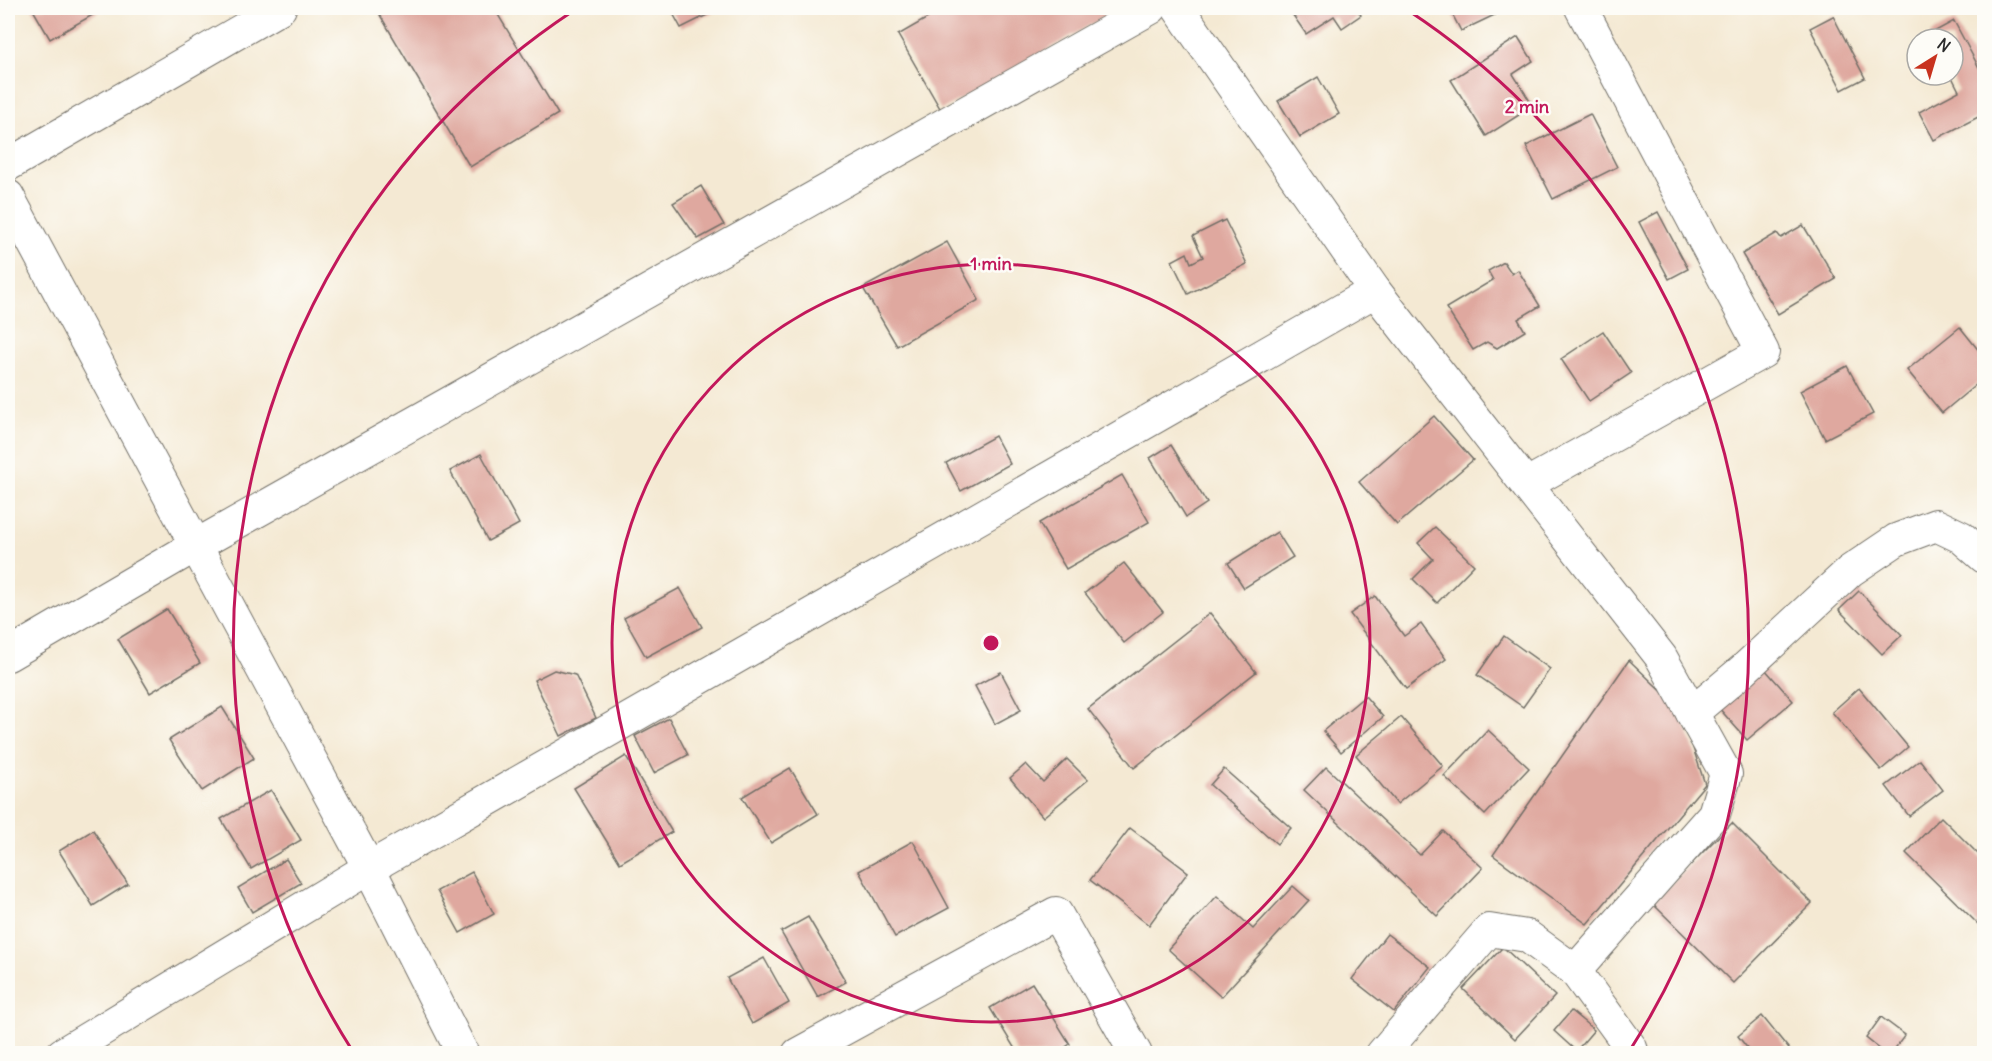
<svg xmlns="http://www.w3.org/2000/svg" width="1992" height="1061" viewBox="0 0 1992 1061" font-family="Delius,sans-serif">
<style>
.building{fill:#dfa89f}
.lines{fill:none;stroke-linecap:round;stroke-linejoin:round}
.minor-casing{stroke:#716e66;stroke-width:34}
.minor{stroke:#fff;stroke-width:32}
.ring{fill:none;stroke:#c2185b;stroke-width:3}
.centre{fill:#c2185b;stroke:#fdfcf7;stroke-width:3}
.ring-label{font-size:18px;text-anchor:middle;font-weight:bold;fill:#c2185b;stroke:#fdfcf7;stroke-width:5;stroke-linejoin:round;paint-order:stroke}
</style>
<rect width="100%" height="100%" fill="#fdfcf7"/>
<filter id="ink" filterUnits="userSpaceOnUse"><feTurbulence type="fractalNoise" baseFrequency=".0167" numOctaves="2"/><feDisplacementMap in="SourceGraphic" scale="12" xChannelSelector="R" yChannelSelector="G"/><feConvolveMatrix kernelMatrix="1 2 1 2 8 2 1 2 1" color-interpolation-filters="sRGB"/></filter>
<filter id="wash" filterUnits="userSpaceOnUse"><feTurbulence type="fractalNoise" baseFrequency=".008" numOctaves="4" result="noise"/><feDisplacementMap in="SourceGraphic" scale="24" xChannelSelector="R" yChannelSelector="G"/><feGaussianBlur stdDeviation="1.35" result="paint"/><feColorMatrix in="noise" values="0 0 0 0 0 0 0 0 0 0 0 0 0 0 0 0 0 1.4 0 .05"/><feComposite in="paint" operator="in"/></filter>
<g filter="url(#wash)">
<rect width="100%" height="100%" fill="#f4e9d3"/>
<g id="blocks">
<!-- building -->
<g class="building">
<path d="M32 8H105L50 39Z"/>
<path d="M392 8H494L558 114 470 167 380 15Z"/>
<path d="M670 8H714L715 11 681 28Z"/>
<path d="M945 8H1120L941 110 898 35Z"/>
<path d="M1288 8H1356L1361 15 1342 28 1334 16 1306 34Z"/>
<path d="M1449 8H1509L1461 31Z"/>
<path d="M1833 16 1865 78 1842 90 1810 28Z"/>
<path d="M1954 21 1984 77V114L1934 140 1919 112 1959 91 1951 75H1953V39H1933L1930 34Z"/>
<path d="M1518 37 1533 61 1513 74 1533 106 1486 136 1451 80Z"/>
<path d="M1318 77 1339 114 1300 137 1278 101Z"/>
<path d="M1590 114 1617 167 1553 199 1526 146Z"/>
<path d="M701 186 724 225 698 239 673 203Z"/>
<path d="M1658 212 1688 269 1669 279 1639 222Z"/>
<path d="M1225 220 1247 264 1188 294 1172 261 1187 253 1191 263 1203 257 1193 236Z"/>
<path d="M1803 225 1836 279 1778 314 1742 254 1777 233 1781 238Z"/>
<path d="M947 242 979 300 897 346 863 288Z"/>
<path d="M1504 262 1512 274 1518 270 1540 306 1518 319 1525 331 1497 348 1487 342 1473 350 1446 308 1493 280 1488 271Z"/>
<path d="M1960 327 1984 357V378L1942 413 1907 370Z"/>
<path d="M1603 331 1631 373 1589 401 1561 359Z"/>
<path d="M1847 366 1873 414 1825 439 1800 391Z"/>
<path d="M1434 416 1473 460 1397 525 1359 482Z"/>
<path d="M995 436 1010 464 961 491 946 463Z"/>
<path d="M1171 445 1207 503 1186 517 1150 458Z"/>
<path d="M481 454 519 524 488 541 450 471Z"/>
<path d="M1122 475 1149 522 1066 569 1039 523Z"/>
<path d="M1435 527 1474 565 1437 603 1413 579 1433 559 1418 543Z"/>
<path d="M1277 532 1293 557 1244 588 1228 563Z"/>
<path d="M1124 563 1163 612 1124 643 1085 593Z"/>
<path d="M680 588 702 627 646 657 624 618Z"/>
<path d="M1859 591 1902 635 1882 654 1839 610Z"/>
<path d="M1375 596 1404 636 1421 624 1446 659 1406 689 1350 614Z"/>
<path d="M167 609 200 663 150 693 118 639Z"/>
<path d="M1210 613 1256 672 1134 768 1088 709Z"/>
<path d="M1504 636 1550 669 1523 707 1477 675Z"/>
<path d="M1629 660 1680 709 1705 784 1587 924 1493 855Z"/>
<path d="M1764 668 1793 701 1747 740 1718 707Z"/>
<path d="M554 670 575 675 596 718 561 736 534 680Z"/>
<path d="M1001 672 1021 710 995 724 975 686Z"/>
<path d="M1859 688 1908 747 1881 770 1832 712Z"/>
<path d="M1365 696 1383 717 1341 752 1323 731Z"/>
<path d="M222 707 254 758 202 791 169 740Z"/>
<path d="M1401 717 1443 766 1397 804 1356 755Z"/>
<path d="M669 718 688 755 654 773 635 736Z"/>
<path d="M1488 730 1529 768 1485 815 1444 776Z"/>
<path d="M626 756 672 832 620 863 574 788Z"/>
<path d="M1067 759 1088 780 1043 817 1010 778 1026 764 1043 782Z"/>
<path d="M1920 760 1943 790 1909 816 1886 786Z"/>
<path d="M1326 767 1420 855 1443 831 1483 868 1437 916 1304 790Z"/>
<path d="M790 768 818 814 771 843 742 797Z"/>
<path d="M1224 769 1291 828 1277 844 1210 785Z"/>
<path d="M271 790 301 840 251 869 221 819Z"/>
<path d="M1941 817 1984 860V930L1906 853Z"/>
<path d="M1732 823 1812 903 1733 983 1652 903Z"/>
<path d="M1130 828 1188 872 1149 925 1090 880Z"/>
<path d="M93 830 128 884 93 906 59 851Z"/>
<path d="M913 841 949 908 895 937 859 871Z"/>
<path d="M286 859 301 883 252 912 238 888Z"/>
<path d="M472 872 494 914 460 933 437 891Z"/>
<path d="M1293 886 1309 900 1221 997 1168 949 1217 896 1253 929Z"/>
<path d="M808 917 846 982 818 997 781 932Z"/>
<path d="M1387 934 1430 967 1394 1012 1352 979Z"/>
<path d="M1503 947 1555 996 1515 1039 1463 989Z"/>
<path d="M764 958 789 1003 752 1024 727 978Z"/>
<path d="M1032 983 1070 1044 1055 1054H1018L990 1008Z"/>
<path d="M1571 1011 1594 1030 1576 1051 1554 1031Z"/>
<path d="M1762 1016 1793 1054H1752L1738 1036Z"/>
<path d="M1881 1017 1905 1035 1891 1054H1886L1866 1038Z"/>
</g>
</g>
</g>
<g filter="url(#ink)">
<use href="#blocks" fill-opacity="0" stroke="#716e66" stroke-width="1.5"/>
<g class="lines">
<!-- minor casing -->
<g class="minor-casing">
<g id="minor">
<path d="M1178 8 1375 291 1661 657 1726 774 1714 814 1575 971"/>
<path d="M8 165 280 8"/>
<path d="M8 196 369 868 463 1054"/>
<path d="M1527 484 1763 352 1581 8"/>
<path d="M8 655 195 546 1151 8"/>
<path d="M1692 713 1743 670 1850 571 1896 540 1936 525 1961 537 1984 557"/>
<path d="M62 1054 369 868 1375 291"/>
<path d="M798 1054 1056 913 1136 1054"/>
<path d="M1382 1054 1489 930 1527 936 1575 971 1631 1048 1633 1054"/>
</g>
</g>
<!-- minor -->
<use href="#minor" class="minor"/>
</g>
</g>
<!-- distance rings -->
<g class="ring">
<circle cx="991" cy="643" r="379"/>
<path d="M352 1050A758 758 0 0 1 573 11M1409 11A758 758 0 0 1 1630 1050"/>
</g>
<circle cx="991" cy="643" r="9" class="centre"/>
<g class="ring-label">
<text x="1527" y="113">2 min</text>
<text x="991" y="270">1 min</text>
</g>
<!-- margin -->
<rect width="1992" height="1061" fill="none" stroke="#fdfcf7" stroke-width="30"/>
<!-- north arrow -->
<g transform="translate(1935 57) rotate(37)"><circle r="28" fill="#fdfcf7" stroke="#a9a8a5" stroke-width="1.5"/>
<path d="M0-4.5L10 22L0 15L-10 22Z" fill="#c8321e"/>
<text y="-9" font-size="16" font-weight="bold" text-anchor="middle" fill="#2b2b2b">N</text>
</g>
</svg>
